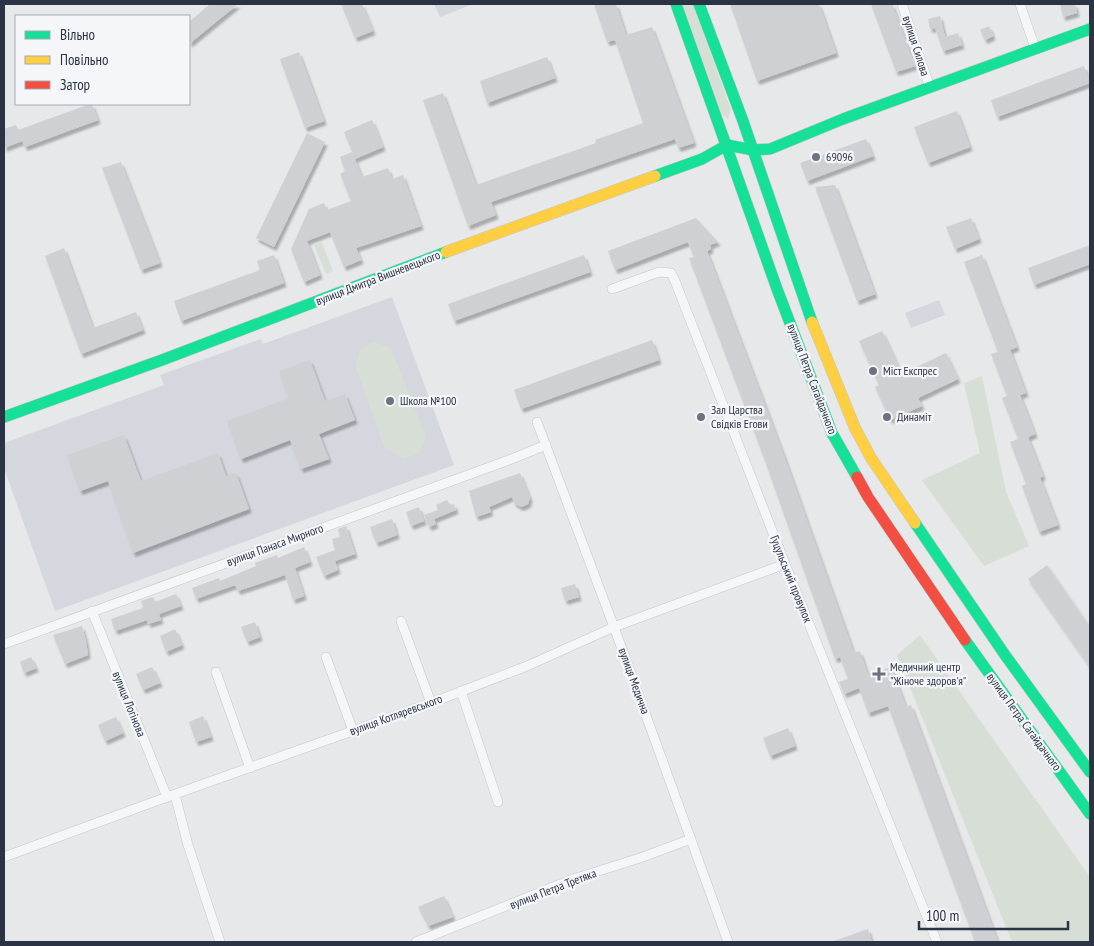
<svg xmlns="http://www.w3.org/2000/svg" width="1094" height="946" viewBox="0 0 1094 946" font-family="'PT Sans Narrow',sans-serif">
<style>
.built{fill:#d4d7dd}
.green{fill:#d6ded6}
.building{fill:#ced0d3;filter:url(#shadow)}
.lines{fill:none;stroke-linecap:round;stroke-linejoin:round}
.street-casing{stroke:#c4c6c8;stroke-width:10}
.fast-casing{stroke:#c4c6c8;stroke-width:12}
.slow-casing{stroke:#c4c6c8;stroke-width:12}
.jam-casing{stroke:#c4c6c8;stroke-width:12}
.street{stroke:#f5f6f7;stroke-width:9}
.fast{stroke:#16e098;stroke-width:11}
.slow{stroke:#ffcf43;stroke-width:11}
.jam{stroke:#f24e42;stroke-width:11}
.poi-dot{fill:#6c737f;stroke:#f4f6f9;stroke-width:2}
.labels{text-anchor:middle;stroke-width:4.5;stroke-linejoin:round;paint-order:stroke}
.street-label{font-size:12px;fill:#2b3445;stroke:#f4f6f9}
.poi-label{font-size:12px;fill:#2b3445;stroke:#f4f6f9;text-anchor:start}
</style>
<defs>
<filter id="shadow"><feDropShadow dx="2.5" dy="4" stdDeviation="1" flood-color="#0004"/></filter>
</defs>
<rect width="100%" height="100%" fill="#e6e8ea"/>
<!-- built -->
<g class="built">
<path d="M434 4H473L440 17Z"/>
<path d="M392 297 454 465 55 611 4 468V443L164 385 160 375 261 339 263 344Z"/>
<path d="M939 300 945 315 911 328 905 313Z"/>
</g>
<!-- green -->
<g class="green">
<path d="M682 4H693L731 110 728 119 722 114Z"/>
<path d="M322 243 333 271 326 274 314 245Z"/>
<path d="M373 342 391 348 426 437 420 452 404 459 385 449 355 365 360 350Z"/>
<path d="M982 376 1006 492 1029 546 984 566 922 480 980 453 964 383Z"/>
<path d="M920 635 1090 877V942H1012L897 655Z"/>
</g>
<!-- building -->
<g class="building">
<path d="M210 4H238L189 44V22Z"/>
<path d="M341 4H362L373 31 355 38Z"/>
<path d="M594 4H616L626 35 652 27 694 143 678 148 675 139 491 202 496 215 468 226 423 100 443 93 476 185 596 143 595 140 643 123 615 40 607 42Z"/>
<path d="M730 4H819L836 53 757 81Z"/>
<path d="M871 4H892L915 66 896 72Z"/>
<path d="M1060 4H1075L1077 13 1063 17Z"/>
<path d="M940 16 945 37 958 33 962 45 943 51 935 28 930 29 928 19Z"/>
<path d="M989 26 993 36 985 40 980 30Z"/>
<path d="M299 52 324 121 305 128 280 59Z"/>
<path d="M547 57 555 78 487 103 480 81Z"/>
<path d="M1084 66 1090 83 997 117 991 100Z"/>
<path d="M90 104H92L98 120 25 147 22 141 4 148V129L16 125 18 130Z"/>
<path d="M957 111 970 147 928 163 914 127Z"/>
<path d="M372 120 383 147 355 159 344 132Z"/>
<path d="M307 133 325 142 274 247 256 238Z"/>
<path d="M866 139 873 156 807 181 800 163Z"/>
<path d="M352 152 362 177 388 168 392 179 403 175 421 226 356 248 361 260 344 267 330 232 307 241 320 275 304 282 291 249 309 209 324 203 327 210 351 201 340 174 345 171 340 157Z"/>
<path d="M121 162 160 263 141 270 102 168Z"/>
<path d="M835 185 875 294 857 301 815 187Z"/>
<path d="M696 218 718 242 710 245 711 249 707 251 783 453 854 653 860 651 868 675 891 667 906 707 911 705 998 942H975L888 706 868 713 859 688 844 694 839 682 848 679 840 657 835 659 765 461 689 258 694 257 688 242 615 270 608 251Z"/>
<path d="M971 218 979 239 955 249 946 227Z"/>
<path d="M1090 245V264L1034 285 1028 268Z"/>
<path d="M64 248 93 328 136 312 143 330 81 354 45 256Z"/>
<path d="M274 255 284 283 181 321 174 301 260 270 257 261Z"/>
<path d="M584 255 590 272 454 321 448 304Z"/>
<path d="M982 255 1017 347 1010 350 1026 393 1020 395 1035 434 1028 437 1043 476 1040 478 1058 525 1039 532 1022 486 1026 484 1010 442 1018 439 1002 398 1007 396 991 354 998 352 964 262Z"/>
<path d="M882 331 902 374 946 353 958 379 918 398 922 406 890 420 875 387 879 385 859 341Z"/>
<path d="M652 340 659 360 521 409 514 390Z"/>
<path d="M310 360 325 401 345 394 355 420 319 434 329 459 301 469 290 440 241 459 227 421 289 398 279 371Z"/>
<path d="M124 435 141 481 218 453 226 476 236 473 249 509 133 553 108 481 80 491 67 455Z"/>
<path d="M520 473 530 498 528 504 521 507 514 503 512 497 489 507 491 512 476 517 469 491Z"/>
<path d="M447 500 450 505 454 504 456 510 434 519 436 524 429 527 424 515 438 510 436 505Z"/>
<path d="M419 507 424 521 411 526 406 512Z"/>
<path d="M392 519 397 535 376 543 370 527Z"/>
<path d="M346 526 355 554 335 561 338 570 324 576 316 557 335 550 332 539 340 537 338 529Z"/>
<path d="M304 547 310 562 295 568 304 596 293 600 285 575 238 591 235 585 196 599 192 588 219 578 220 581 256 566 255 563 277 555 278 558Z"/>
<path d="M1047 565 1090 627V667L1028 579Z"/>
<path d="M575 584 579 597 565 601 561 588Z"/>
<path d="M176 594 181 606 159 614 161 620 148 624 147 620 115 631 111 619 143 608 141 601 153 597 155 602Z"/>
<path d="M255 622 260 637 247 642 241 627Z"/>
<path d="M82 626 86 641 88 655 65 664 53 635Z"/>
<path d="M175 629 182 645 166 652 160 636Z"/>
<path d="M31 657 36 668 24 673 20 662Z"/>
<path d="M152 667 160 683 143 690 136 674Z"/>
<path d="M203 716 211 737 196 742 189 722Z"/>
<path d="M116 717 123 733 105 741 98 725Z"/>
<path d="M788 728 795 746 770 756 763 738Z"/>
<path d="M444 896 453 917 428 926 418 907Z"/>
<path d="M868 929 872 942H834V941Z"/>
</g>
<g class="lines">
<!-- street casing -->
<g class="street-casing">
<g id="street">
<path d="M902 4 930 88"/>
<path d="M1020 4 1035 48"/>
<path d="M612 289 659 272 671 273 675 281 785 564 937 942"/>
<path d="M537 422 614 627 728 942"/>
<path d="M92 611 167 797"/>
<path d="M401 621 431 703"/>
<path d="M4 644 509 460 546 445"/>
<path d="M326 657 353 731"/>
<path d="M216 672 250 768"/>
<path d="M461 691 498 802"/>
<path d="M175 795 188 845 220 942"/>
<path d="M4 857 167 797 431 703 527 666 614 627 785 564"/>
<path d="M416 942 573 879 640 858 691 839"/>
</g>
</g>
<!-- fast casing -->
<g class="fast-casing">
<g id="fast">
<path d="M676 4 777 289 832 433 857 477"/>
<path d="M699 4 743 121 812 322"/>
<path d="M655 176 702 159 727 145 753 150 770 149 843 119 1090 29"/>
<path d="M4 417 162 360 446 252"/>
<path d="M915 523 1005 655 1090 772"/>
<path d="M965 640 1090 814"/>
</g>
</g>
<!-- slow casing -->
<g class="slow-casing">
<g id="slow">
<path d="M446 252 655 176"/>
<path d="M812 322 855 428 871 458 915 523"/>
</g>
</g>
<!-- jam casing -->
<g class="jam-casing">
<path id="jam" d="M857 477 868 497 965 640"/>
</g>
<!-- street -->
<use href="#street" class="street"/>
<!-- fast -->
<use href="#fast" class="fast"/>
<!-- slow -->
<use href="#slow" class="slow"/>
<!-- jam -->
<use href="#jam" class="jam"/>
</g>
<!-- markers -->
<g class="poi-dot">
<circle cx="816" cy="157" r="5"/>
<circle cx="873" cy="371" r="5"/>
<circle cx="390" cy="401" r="5"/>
<circle cx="701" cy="417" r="5"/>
<circle cx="887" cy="417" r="5"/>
<path d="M876.5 666.5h5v5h5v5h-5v5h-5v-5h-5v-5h5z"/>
</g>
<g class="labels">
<!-- street labels -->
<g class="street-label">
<text transform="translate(916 46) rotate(72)" y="4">вулиця Силова</text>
<text transform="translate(378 278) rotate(-21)" y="4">вулиця Дмитра Вишневецького</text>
<text transform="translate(812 379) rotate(69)" y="4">вулиця Петра Сагайдачного</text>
<text transform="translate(275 545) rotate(-20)" y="4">вулиця Панаса Мирного</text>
<text transform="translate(791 579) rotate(68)" y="4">Гуцульський провулок</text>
<text transform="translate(634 681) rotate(70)" y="4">вулиця Медична</text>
<text transform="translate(129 704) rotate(68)" y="4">вулиця Логінова</text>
<text transform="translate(396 715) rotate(-20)" y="4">вулиця Котляревського</text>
<text transform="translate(1024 722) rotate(54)" y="4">вулиця Петра Сагайдачного</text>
<text transform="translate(553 889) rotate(-21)" y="4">вулиця Петра Третяка</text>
</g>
<!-- poi labels -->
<g class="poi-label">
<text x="826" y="161">69096</text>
<text x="883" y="375">Міст Експрес</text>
<text x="400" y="405">Школа №100</text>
<text x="711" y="414">Зал Царства<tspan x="711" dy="14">Свiдкiв Егови</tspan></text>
<text x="897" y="421">Динаміт</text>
<text x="890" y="671">Медичний центр<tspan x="890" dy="14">"Жіноче здоров'я"</tspan></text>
</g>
</g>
<!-- border -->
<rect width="1094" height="946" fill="none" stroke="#2b3445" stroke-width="10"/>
<!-- legend -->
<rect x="15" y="15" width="175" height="90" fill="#f4f6f9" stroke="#a4a8b1"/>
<rect x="25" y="31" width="25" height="8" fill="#16e098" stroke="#a4a8b1"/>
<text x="60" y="40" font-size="15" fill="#2b3445">Вільно</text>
<rect x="25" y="56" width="25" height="8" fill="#ffcf43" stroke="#a4a8b1"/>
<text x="60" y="65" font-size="15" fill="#2b3445">Повільно</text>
<rect x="25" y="81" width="25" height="8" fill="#f24e42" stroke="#a4a8b1"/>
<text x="60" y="90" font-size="15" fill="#2b3445">Затор</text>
<!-- scale -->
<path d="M919 921v8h149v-8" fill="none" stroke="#2b3445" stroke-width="2.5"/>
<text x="926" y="921" font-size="15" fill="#2b3445" stroke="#f4f6f9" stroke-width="4" paint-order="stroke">100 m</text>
</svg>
